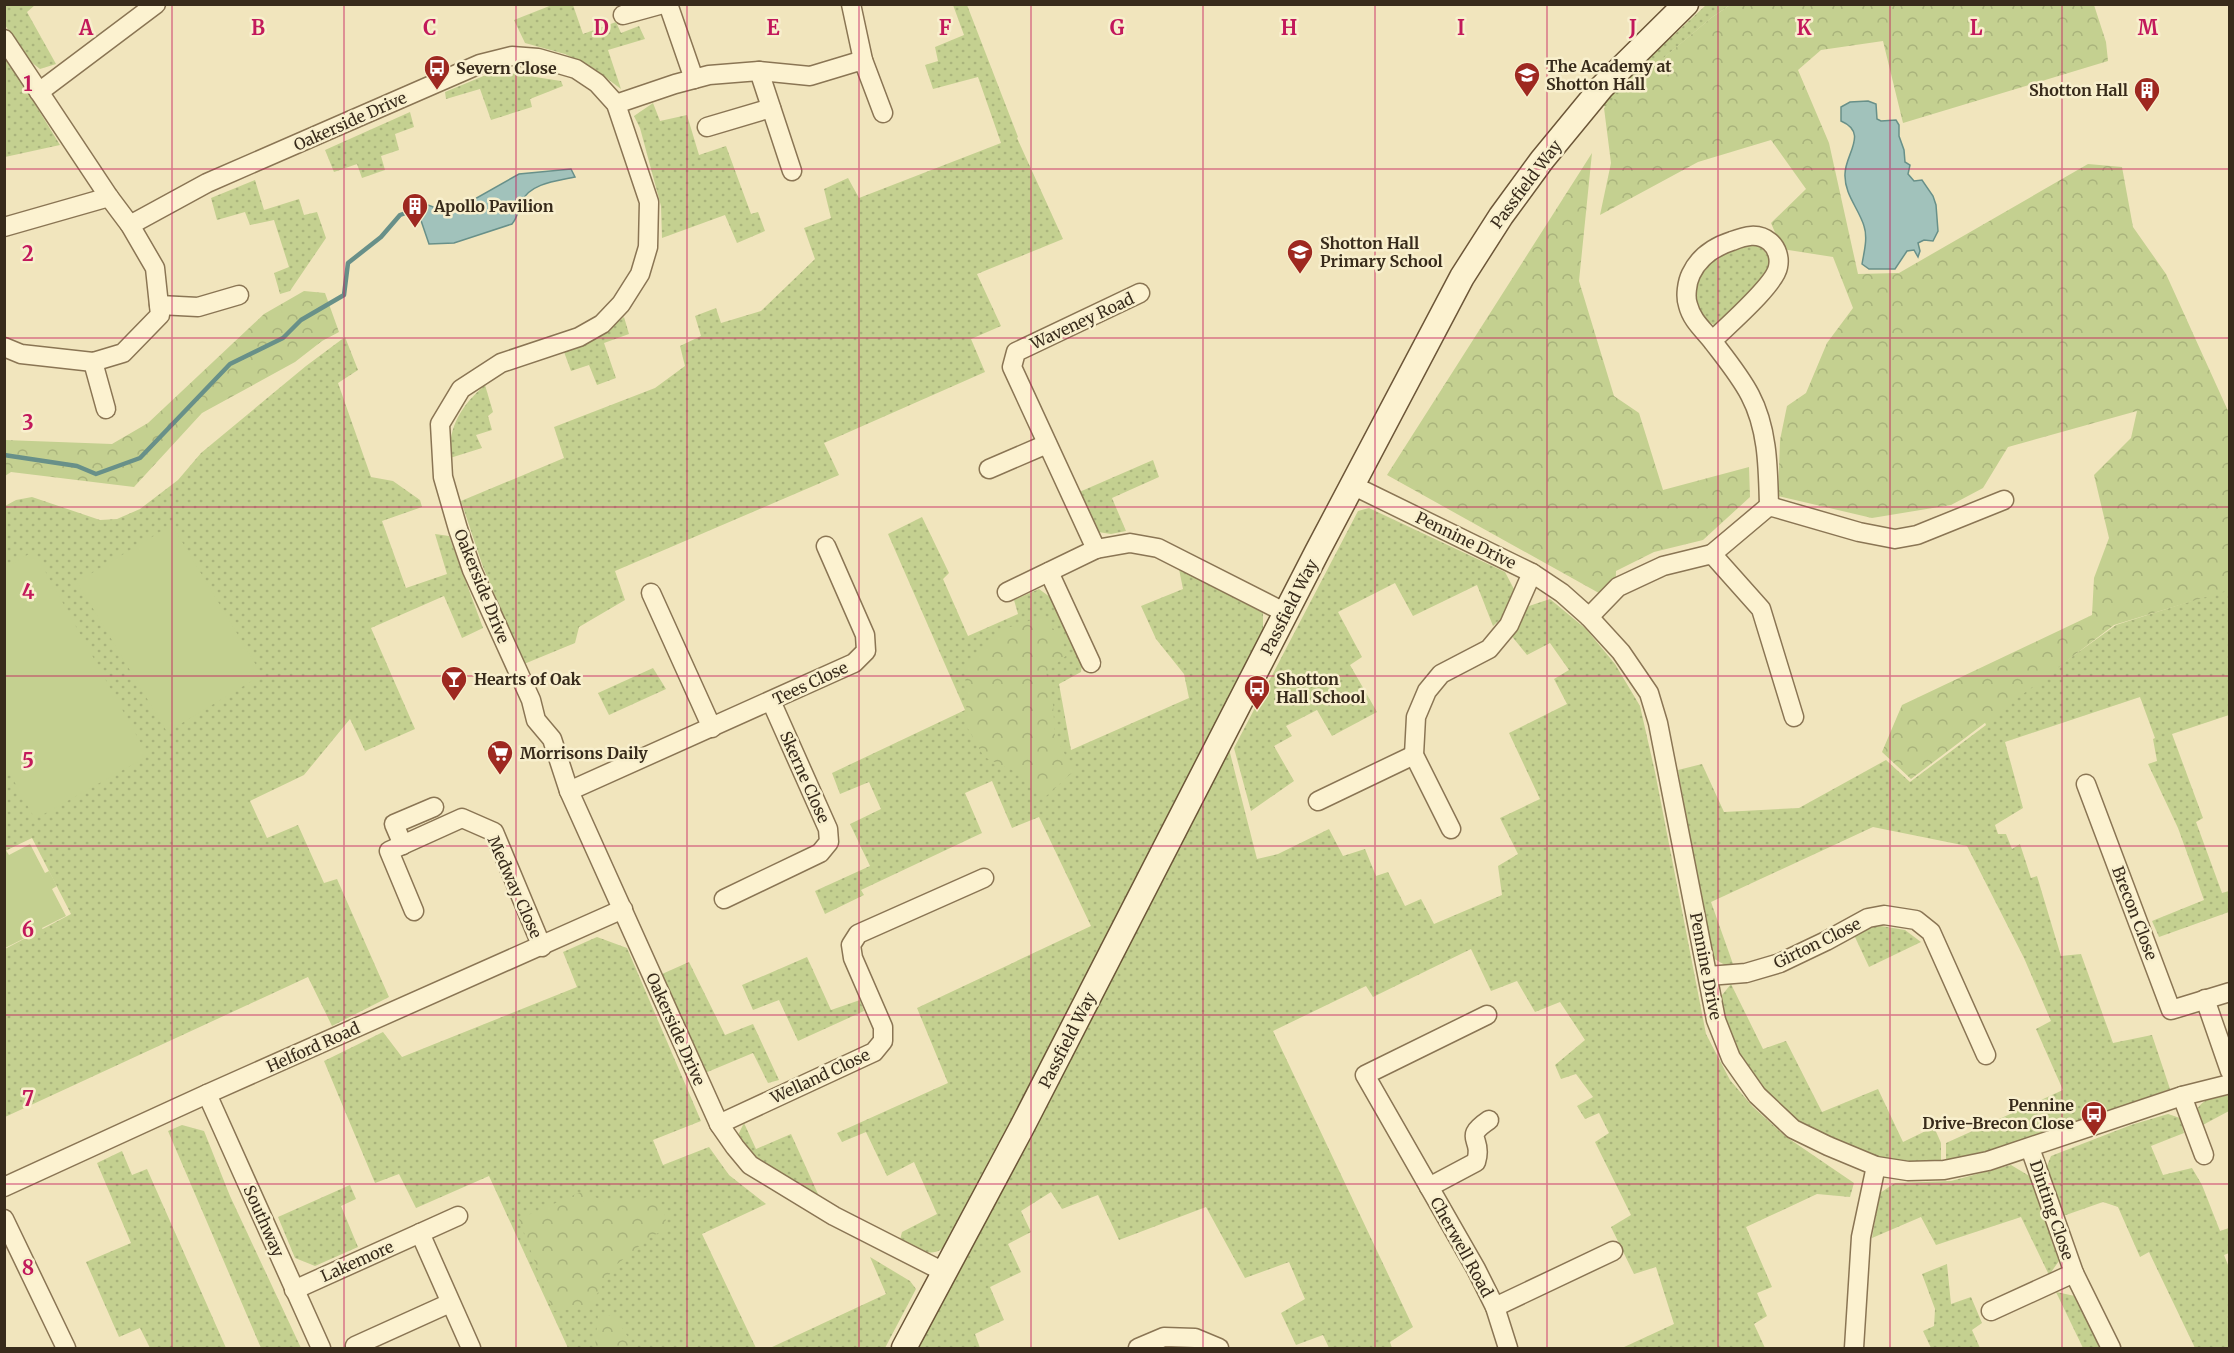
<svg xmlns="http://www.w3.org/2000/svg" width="2234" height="1353" viewBox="0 0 2234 1353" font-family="Merriweather,serif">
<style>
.grass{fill:url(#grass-dots)}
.forest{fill:url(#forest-crowns)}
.garden{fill:#c4d090}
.water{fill:#a1c2bb;stroke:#689089;stroke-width:1.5}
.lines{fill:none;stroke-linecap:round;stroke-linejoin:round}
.stream{stroke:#689089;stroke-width:4.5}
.street-casing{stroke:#8a7554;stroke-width:21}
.secondary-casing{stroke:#6c5638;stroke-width:27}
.street{stroke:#fcf2d0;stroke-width:18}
.secondary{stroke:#fcf2d0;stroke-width:24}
.grid{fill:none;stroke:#c2185b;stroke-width:1.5;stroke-opacity:0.55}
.labels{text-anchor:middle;stroke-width:5;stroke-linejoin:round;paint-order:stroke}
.poi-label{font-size:16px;font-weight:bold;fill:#382b1b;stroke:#f8efcd;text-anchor:start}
.street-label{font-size:16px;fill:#382b1b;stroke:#f8efcd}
.grid-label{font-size:20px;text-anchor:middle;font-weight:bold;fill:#c2185b;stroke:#f8efcd;stroke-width:5;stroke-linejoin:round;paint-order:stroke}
</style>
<defs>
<pattern id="grass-dots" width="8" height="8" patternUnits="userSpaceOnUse" patternTransform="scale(1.5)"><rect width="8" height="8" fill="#c4d090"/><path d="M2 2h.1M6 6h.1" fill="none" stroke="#a9b37c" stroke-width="1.8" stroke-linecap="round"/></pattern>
<pattern id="forest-crowns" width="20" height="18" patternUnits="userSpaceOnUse" patternTransform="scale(1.5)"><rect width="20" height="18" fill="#c4d090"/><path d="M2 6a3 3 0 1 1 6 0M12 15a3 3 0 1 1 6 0" fill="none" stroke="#a9b37c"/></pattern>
</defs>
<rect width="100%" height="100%" fill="#f1e5bd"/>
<!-- grass -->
<g class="grass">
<path d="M4 5H35L27 12 56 64 40 69 26 58 5 25Z"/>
<path d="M552 5H573L583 34 616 22 621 33 639 26 645 39 608 50 621 89 593 68 565 54 525 43 514 20Z"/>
<path d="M953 5H967L1018 137 1017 138 1063 239 977 274 1001 326 971 339 985 372 824 443 839 475 615 571 625 600 579 627 575 643 524 664 483 567 461 501 564 458 554 427 655 388 685 366 680 346 701 336 695 316 716 308 721 323 761 311 815 259 804 228 831 218 824 189 848 178 859 198 1001 143 978 77 933 89 925 65 938 61 935 47 964 35Z"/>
<path d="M1706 5H1730L1711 18 1606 107 1600 104Z"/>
<path d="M4 55 8 60 60 145 5 157Z"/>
<path d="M503 72 561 81 563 86 530 99 532 107 491 120 480 89 446 99 445 92 491 73Z"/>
<path d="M653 103 660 121 687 115 699 155 726 146 751 214 758 212 765 231 737 243 725 215 662 238 661 206 640 128 634 116Z"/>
<path d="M410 112 414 127 395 134 399 150 381 156 385 170 362 178 357 164 334 172 325 150Z"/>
<path d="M255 180 264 210 299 199 304 215 317 212 326 238 290 291 280 294 274 273 289 267 274 220 250 225 245 212 217 220 211 198Z"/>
<path d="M1755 243C1765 250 1770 256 1771 269L1716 326C1695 316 1684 286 1704 267 1717 255 1737 246 1755 243Z"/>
<path d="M624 317 629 334 604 343 616 378 597 385 589 365 571 371 564 352 599 337Z"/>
<path d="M345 337 358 370 338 383 371 477 393 481 420 500 422 507 382 521 406 588 447 574 435 534 449 536 483 628 462 638 444 596 371 628 415 729 365 751 350 719 304 775 250 801 267 838 298 825 324 883 337 879 389 997 332 1026 308 977 5 1117V949L71 914 32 838 5 851V506L16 500 32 497 100 520 117 519 140 509 178 480 201 453 306 366Z"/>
<path d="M485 385 493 412 488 416 492 430 476 435 482 448 450 458C448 426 462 405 485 385Z"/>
<path d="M1153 460 1159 477 1112 498 1126 531 1111 534 1098 532 1077 493Z"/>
<path d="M1369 508 1505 572 1515 591 1507 613 1493 626 1477 585 1413 616 1395 583 1338 612 1362 657 1350 665 1377 712 1332 736 1317 710 1286 726 1292 736 1274 746 1294 781 1251 811 1234 748 1358 511Z"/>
<path d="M922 517 949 573 943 579 968 636 1018 614 1014 600 1039 589 1054 600 1082 662 1081 672 1059 684 1071 750 1189 698 1184 674 1156 639 1141 606 1183 589 1179 569 1263 613V633L953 1237C935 1263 922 1251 900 1240L902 1232 937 1214 914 1162 887 1176 866 1132 842 1142 837 1133 948 1083 917 1008 1091 926 1039 817 1012 828 992 781 965 793 982 833 861 890 864 895 825 914 815 891 870 866 850 824 881 809 869 782 840 794 832 773 965 710 888 534Z"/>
<path d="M2229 589V715L2172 734 2203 818 2196 822 2222 893 2229 891V912L2159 937 2152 921 2204 900 2178 828 2148 764 2157 761 2153 739 2155 738 2140 697 2005 742 2023 808 1995 825 1998 834H2006L2012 849 2020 844 2031 878 2037 876 2061 956 2081 954 2113 1043 2152 1035 2170 1089 1991 1155 1946 1164V1143L2063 1090 2036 1029 2051 1021 2024 958 1967 846 1873 827 1711 902 1733 964 1725 965 1711 957 1678 770 1702 764 1724 812 1799 808 1886 760 1910 782 1986 725 1984 720 2116 625Z"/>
<path d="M1550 599 1586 629 1615 664 1640 706 1655 772 1706 1034 1730 1080 1753 1107 1785 1136 1854 1183 1850 1197 1817 1194 1746 1227 1772 1287 1757 1293 1767 1316 1754 1324 1765 1348H1622L1674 1324 1656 1267 1634 1274 1611 1227 1631 1215 1595 1142 1609 1133 1599 1113 1585 1119 1577 1106 1593 1097 1576 1074 1561 1079 1555 1065 1585 1040 1560 1002 1535 1012 1517 981 1491 991 1471 949 1373 997 1366 986 1273 1031 1413 1327 1390 1342 1392 1348H1329L1323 1335 1296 1345 1281 1313 1305 1299 1289 1262 1245 1278 1206 1207 1119 1240 1098 1195 1062 1209 1051 1192 1021 1211 1031 1232 1008 1244 1021 1272 990 1287 1004 1320 975 1334 980 1348H916L1180 834 1229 749 1257 859 1278 854 1329 829 1343 856 1365 849 1376 876 1388 872 1405 906 1421 899 1434 924 1502 895 1498 866 1518 854 1500 818 1540 799 1509 733 1567 704 1554 679 1569 670 1550 643 1527 655 1510 634 1529 606Z"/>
<path d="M653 668 666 689 609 715 598 693Z"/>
<path d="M1881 926 1905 930 1921 942 1869 967 1854 935 1868 928Z"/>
<path d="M597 937 627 948 701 1121 653 1140 663 1165 709 1147 729 1175 766 1204 702 1234 756 1348H568L489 1176 416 1208 399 1174 375 1183 324 1061 383 1032 402 1057 577 987 563 952Z"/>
<path d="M807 957 831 1010 860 1000 864 1011 798 1041 779 1000 753 1010 742 985Z"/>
<path d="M689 962 725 1035 753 1024 779 1080 768 1083 753 1053 705 1073 662 974Z"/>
<path d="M1731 984 1763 1049 1786 1041 1822 1112 1878 1089 1903 1142 1934 1127 1941 1143V1162L1905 1164 1876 1159 1812 1134 1762 1091 1735 1055 1718 1000Z"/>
<path d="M2229 1095V1111L2199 1127 2194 1116C2201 1097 2212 1099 2229 1095Z"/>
<path d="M2168 1114 2180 1118 2184 1133 2151 1146 2163 1175 2192 1168 2202 1185 2220 1231 2229 1228V1253L2224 1255 2230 1270 2229 1348H2195L2149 1252 2140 1257 2118 1207 2103 1202 2063 1216 2047 1166 2051 1156 2131 1125Z"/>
<path d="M744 1123 756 1149 791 1134 818 1194 816 1195 757 1162 737 1137Z"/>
<path d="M182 1125 204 1131 230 1196 301 1348H261L168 1131Z"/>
<path d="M122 1151 132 1175 147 1169 226 1348H150L140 1328 119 1337 86 1262 131 1243 97 1163Z"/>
<path d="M2011 1165 2031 1177 2059 1261 2049 1275 2021 1217 1936 1245 1921 1217 1872 1238 1880 1193 1895 1183 1951 1181Z"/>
<path d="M350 1185 356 1199 341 1206 358 1247 315 1266 295 1258 278 1217Z"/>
<path d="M870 1257 910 1281 916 1289 885 1348H770L886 1294Z"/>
<path d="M1947 1264 1951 1304 1971 1297 1982 1323 1972 1330 1980 1348H1931L1923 1331 1934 1326 1935 1309 1922 1274Z"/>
<path d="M2056 1292 2075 1296 2101 1348H2083Z"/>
</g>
<!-- forest -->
<g class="forest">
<path d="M1730 5H2094L2106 42 2108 61 1903 123 1883 41 1821 50 1798 70 1829 143 1858 274 1899 273 2088 164 2122 167 2133 227 2166 274 2229 413V590L2114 625 1911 779 1882 752 1902 705 2092 615 2094 578 2109 538 2094 475 2131 438 2137 411 2008 447 1983 488 1951 505 1872 518 1778 496 1780 440 1787 406 1806 393 1827 343 1853 308 1833 257 1782 249 1771 223 1806 189 1771 140 1698 162 1600 215 1611 163 1604 108 1711 18Z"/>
<path d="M1592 153 1579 281 1614 396 1639 413 1663 490 1749 467 1750 497 1703 540 1654 552 1616 571 1615 602 1387 475Z"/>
<path d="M304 291 325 293 339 332 322 341 295 362 202 413 134 487 11 472 5 476V440L112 444 148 423 264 314Z"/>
<path d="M1041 617 1060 635 1067 655 1046 672 1053 705 1055 736 1074 771 1044 798 1014 771 984 757 967 727 965 669 1007 628Z"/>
<path d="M583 1191 605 1202 651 1197 664 1210 667 1228 649 1238 615 1266 588 1308 553 1311 519 1219Z"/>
<path d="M598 1313 615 1317 635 1348H595Z"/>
</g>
<!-- garden -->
<g class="garden">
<path d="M172 525 262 675 167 732 77 582Z"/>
<path d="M34 551 148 756 35 819 5 765V568Z"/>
<path d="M30 844 45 873 49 871 57 886 52 889 66 916 42 928 45 933 31 940 29 936 5 948V849L9 855Z"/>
</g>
<!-- water -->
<g class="water">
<path d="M1868 101 1876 104 1877 119 1881 121 1896 120 1899 125V136L1904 150 1905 162 1910 165 1908 174 1914 181 1922 180 1933 196 1936 205 1938 231 1933 241 1924 240 1918 243 1920 251 1918 257 1914 250 1907 251 1895 269H1869L1862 264C1864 252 1868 238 1864 226 1859 209 1844 194 1845 174 1845 154 1869 133 1841 121V107L1850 102Z"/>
<path d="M571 169 575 177C557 181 531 183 522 201 518 210 518 217 512 224L454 243 429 244 414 200 436 208 466 204 519 174Z"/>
</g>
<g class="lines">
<!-- stream -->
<path class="stream" d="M4 455 77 466 96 474 140 458 230 364 283 338 301 320 344 295 348 263 381 237 400 215 417 209"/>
<!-- street casing -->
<g class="street-casing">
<g id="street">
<path d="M668 4 694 79"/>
<path d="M851 4 863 60 883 113"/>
<path d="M623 15 663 4"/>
<path d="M4 39 109 197 130 225 155 268 160 315 123 353 93 362 21 354 4 347"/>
<path d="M759 71 792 171"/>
<path d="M39 92 156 4"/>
<path d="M616 104 675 84 709 75 759 71 810 76 863 60"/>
<path d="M707 127 771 108"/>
<path d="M130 225 207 183 480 64 512 56 538 58 576 69 597 83 616 104 649 202 648 247 640 274 621 304 602 324 579 337 501 363 461 389 440 424 443 477 458 529 472 570 531 700 536 720 552 739 569 791 719 1124 735 1147 750 1165 834 1216 944 1272"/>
<path d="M4 227 109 197"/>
<path d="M159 305 198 307 239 295"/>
<path d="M1712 341C1727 326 1775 285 1778 267 1780 258 1777 248 1770 242 1758 232 1745 236 1732 241 1713 247 1699 257 1691 274 1687 282 1685 297 1688 305 1692 321 1704 330 1713 342 1726 359 1740 376 1750 395 1768 429 1768 468 1769 506"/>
<path d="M93 362 106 409"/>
<path d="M989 469 1047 444"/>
<path d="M1352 485 1532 573 1562 593 1589 617 1621 652 1649 693 1658 723 1716 1020 1731 1058 1757 1095 1793 1129 1828 1146 1876 1166 1908 1171 1944 1170 1988 1161 2182 1096 2230 1084"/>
<path d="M1096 549 1012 367 1016 352 1140 293"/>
<path d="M1712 554 1769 506 1859 532 1895 539 1917 535 2004 500"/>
<path d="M1049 572 1091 663"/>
<path d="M1007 592 1096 549 1130 543 1158 548 1286 613"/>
<path d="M651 593 712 728"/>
<path d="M1589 617 1618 587 1663 566 1712 554 1761 609 1794 717"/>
<path d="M2086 784 2171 1010 2230 992"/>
<path d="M569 791 854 663 866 651 865 635 826 546"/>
<path d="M1318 801 1414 755"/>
<path d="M1451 829 1414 755 1416 717 1427 691 1441 674 1489 649 1509 625 1532 573"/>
<path d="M403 845 394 824 434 807"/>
<path d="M724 899 820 853 829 842 828 829 771 701"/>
<path d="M414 911 389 851 462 818 494 832 542 947"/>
<path d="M1708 976 1746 973 1780 963 1826 941 1868 918 1884 915 1916 920 1931 932 1986 1055"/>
<path d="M2205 999 2230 1071"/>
<path d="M1487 1015 1365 1075 1476 1269 1495 1307 1508 1348"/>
<path d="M207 1094 321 1348"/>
<path d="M2182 1096 2204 1155"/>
<path d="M719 1124 874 1052 883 1041V1027L853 958 851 945 858 934 984 878"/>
<path d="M2030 1148 2074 1273 2111 1348"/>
<path d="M4 1187 207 1094 623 909"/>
<path d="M1429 1187 1476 1162C1484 1137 1461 1139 1489 1120"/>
<path d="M4 1219 66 1348"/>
<path d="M420 1233 471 1348"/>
<path d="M294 1290 458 1216"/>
<path d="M1495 1307 1613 1251"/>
<path d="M1991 1311 2074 1273"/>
<path d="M355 1346 450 1303"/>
<path d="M1138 1348 1164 1337 1195 1338 1219 1348"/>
<path d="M1854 1348 1861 1237 1876 1166"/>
</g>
</g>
<!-- secondary casing -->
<g class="secondary-casing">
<path id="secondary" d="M904 1348 1022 1127 1317 552 1462 277 1501 216 1542 160 1602 87 1686 4"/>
</g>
<!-- street -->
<use href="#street" class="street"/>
<!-- secondary -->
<use href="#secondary" class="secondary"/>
</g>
<!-- grid -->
<path class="grid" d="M172 4V1348M344 4V1348M516 4V1348M687 4V1348M859 4V1348M1031 4V1348M1203 4V1348M1375 4V1348M1547 4V1348M1718 4V1348M1890 4V1348M2062 4V1348M4 169H2230M4 338H2230M4 507H2230M4 676H2230M4 846H2230M4 1015H2230M4 1184H2230"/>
<!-- icons -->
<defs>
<g id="bus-pin" transform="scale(1.35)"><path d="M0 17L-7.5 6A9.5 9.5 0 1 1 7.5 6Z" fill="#9e2820" stroke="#f8efcd"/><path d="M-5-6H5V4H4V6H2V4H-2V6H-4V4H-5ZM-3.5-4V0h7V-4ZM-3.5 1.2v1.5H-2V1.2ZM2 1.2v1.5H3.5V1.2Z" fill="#fff"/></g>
<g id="school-pin" transform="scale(1.35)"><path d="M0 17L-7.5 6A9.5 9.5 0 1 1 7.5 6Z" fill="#9e2820" stroke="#f8efcd"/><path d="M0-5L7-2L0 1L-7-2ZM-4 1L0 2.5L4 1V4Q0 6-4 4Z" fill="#fff"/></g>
<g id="building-pin" transform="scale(1.35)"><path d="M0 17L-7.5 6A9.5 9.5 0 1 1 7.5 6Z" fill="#9e2820" stroke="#f8efcd"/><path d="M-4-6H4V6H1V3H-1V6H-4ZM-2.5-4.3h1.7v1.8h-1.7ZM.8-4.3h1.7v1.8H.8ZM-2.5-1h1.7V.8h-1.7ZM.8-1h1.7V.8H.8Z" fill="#fff"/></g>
<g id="bar-pin" transform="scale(1.35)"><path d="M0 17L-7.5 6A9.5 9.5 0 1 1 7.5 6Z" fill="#9e2820" stroke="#f8efcd"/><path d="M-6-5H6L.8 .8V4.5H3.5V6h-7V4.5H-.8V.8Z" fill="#fff"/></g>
<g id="supermarket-pin" transform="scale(1.35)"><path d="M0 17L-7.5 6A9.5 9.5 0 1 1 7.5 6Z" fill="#9e2820" stroke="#f8efcd"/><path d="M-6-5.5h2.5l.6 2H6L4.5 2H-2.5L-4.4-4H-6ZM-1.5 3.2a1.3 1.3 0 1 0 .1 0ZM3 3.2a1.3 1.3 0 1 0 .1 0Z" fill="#fff"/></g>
</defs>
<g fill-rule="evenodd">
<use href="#bus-pin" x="437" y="68"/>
<use href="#school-pin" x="1527" y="75"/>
<use href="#building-pin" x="2147" y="90"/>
<use href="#building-pin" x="415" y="206"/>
<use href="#school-pin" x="1300" y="252"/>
<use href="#bar-pin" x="454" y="679"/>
<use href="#bus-pin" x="1257" y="688"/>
<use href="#supermarket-pin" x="500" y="753"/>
<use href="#bus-pin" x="2094" y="1114"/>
</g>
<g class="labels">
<!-- poi labels -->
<g class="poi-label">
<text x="1546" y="72">The Academy at<tspan x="1546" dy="18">Shotton Hall</tspan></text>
<text x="456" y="74">Severn Close</text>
<text x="2128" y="96" text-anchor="end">Shotton Hall</text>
<text x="434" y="212">Apollo Pavilion</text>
<text x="1320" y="249">Shotton Hall<tspan x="1320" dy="18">Primary School</tspan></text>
<text x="474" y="685">Hearts of Oak</text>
<text x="1276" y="685">Shotton<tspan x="1276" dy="18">Hall School</tspan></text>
<text x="520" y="759">Morrisons Daily</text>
<text x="2074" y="1111" text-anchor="end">Pennine<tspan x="2074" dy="18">Drive-Brecon Close</tspan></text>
</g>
<!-- street labels -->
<g class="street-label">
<text transform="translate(350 121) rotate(-24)" y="6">Oakerside Drive</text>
<text transform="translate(1526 184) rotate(-53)" y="6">Passfield Way</text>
<text transform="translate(1082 321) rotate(-25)" y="6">Waveney Road</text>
<text transform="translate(1466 540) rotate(26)" y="6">Pennine Drive</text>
<text transform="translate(482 586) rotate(68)" y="6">Oakerside Drive</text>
<text transform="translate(1289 607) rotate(-63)" y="6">Passfield Way</text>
<text transform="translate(810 683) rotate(-25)" y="6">Tees Close</text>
<text transform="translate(805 777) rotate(66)" y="6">Skerne Close</text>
<text transform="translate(515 887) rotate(66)" y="6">Medway Close</text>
<text transform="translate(2135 913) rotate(69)" y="6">Brecon Close</text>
<text transform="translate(1817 943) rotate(-26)" y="6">Girton Close</text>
<text transform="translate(1706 966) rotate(79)" y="6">Pennine Drive</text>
<text transform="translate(676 1029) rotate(66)" y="6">Oakerside Drive</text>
<text transform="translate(1067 1040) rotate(-63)" y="6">Passfield Way</text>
<text transform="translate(313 1047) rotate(-24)" y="6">Helford Road</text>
<text transform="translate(820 1076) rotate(-25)" y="6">Welland Close</text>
<text transform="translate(2052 1210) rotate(71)" y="6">Dinting Close</text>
<text transform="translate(264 1221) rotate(66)" y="6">Southway</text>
<text transform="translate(1462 1247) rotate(61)" y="6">Cherwell Road</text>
<text transform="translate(357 1261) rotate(-24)" y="6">Lakemore</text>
</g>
</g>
<g class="grid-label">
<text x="86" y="35">A</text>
<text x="258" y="35">B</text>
<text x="430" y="35">C</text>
<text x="601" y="35">D</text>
<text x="773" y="35">E</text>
<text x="945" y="35">F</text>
<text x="1117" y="35">G</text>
<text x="1289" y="35">H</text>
<text x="1461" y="35">I</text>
<text x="1633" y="35">J</text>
<text x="1804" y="35">K</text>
<text x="1976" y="35">L</text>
<text x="2148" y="35">M</text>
<text x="28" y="91">1</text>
<text x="28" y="261">2</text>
<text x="28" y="430">3</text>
<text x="28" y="599">4</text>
<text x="28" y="768">5</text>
<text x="28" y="937">6</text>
<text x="28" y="1106">7</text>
<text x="28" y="1275">8</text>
</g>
<!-- border -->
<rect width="2234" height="1353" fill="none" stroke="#382b1b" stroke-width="12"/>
</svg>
